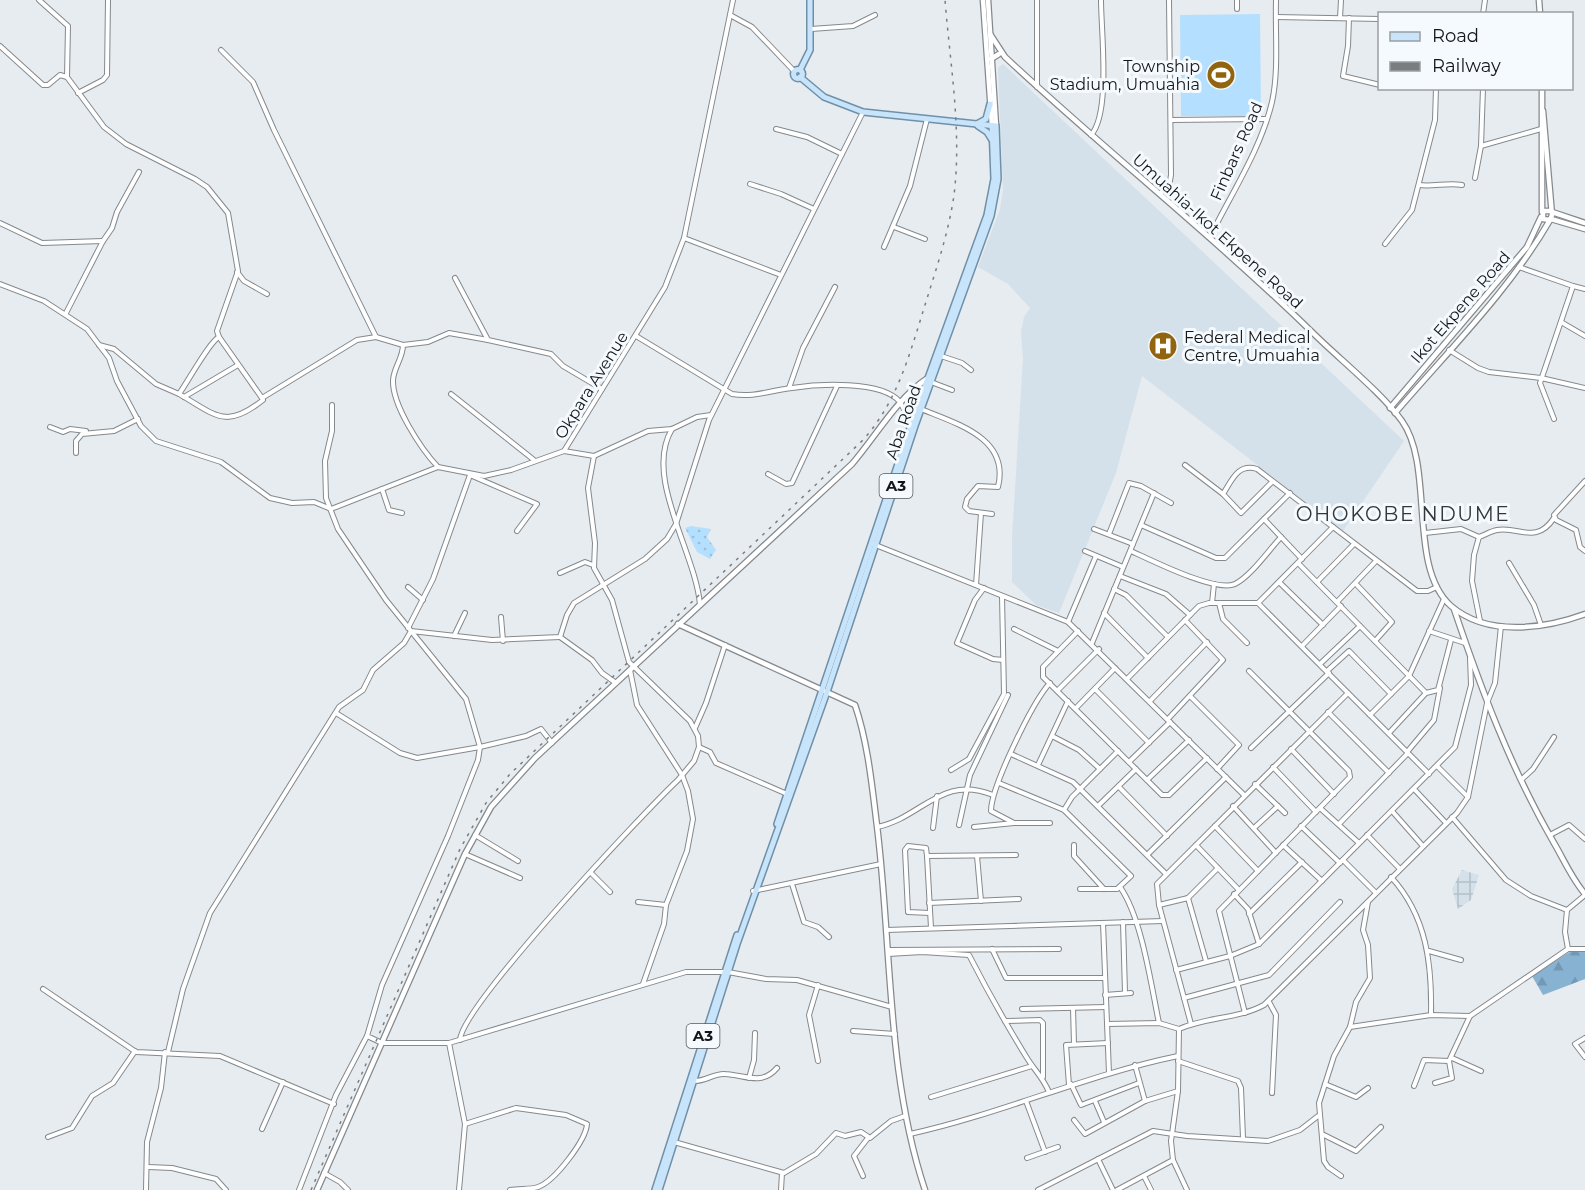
<svg xmlns="http://www.w3.org/2000/svg" width="1585" height="1190" viewBox="0 0 1585 1190" font-family="Montserrat,sans-serif">
<style>
.built{fill:#d4e1ea}
.industrial{fill:url(#industrial-grid)}
.forest{fill:url(#forest-firs)}
.park{fill:url(#park-dots)}
.pitch{fill:#b4dffe}
.lines{fill:none;stroke-linecap:round;stroke-linejoin:round}
.street-casing{stroke:#84898d;stroke-width:6}
.secondary-casing{stroke:#84898d;stroke-width:7}
.primary-casing{stroke:#7090a8;stroke-width:8}
.street{stroke:#fff;stroke-width:4}
.secondary{stroke:#fff;stroke-width:4.5}
.primary{stroke:#c7e4fa;stroke-width:5}
.rail{stroke:#7a7d80;stroke-width:1.5;stroke-dasharray:3 6;stroke-linecap:butt}
.labels{text-anchor:middle;stroke-width:6;stroke-linejoin:round;paint-order:stroke}
.shield{fill:#f4fafe;stroke:#575a5d;stroke-width:1.5}
.shield-label{font-size:15px;font-weight:bold;fill:#141618}
.poi-label{font-size:16px;fill:#141618;stroke:#f4fafe;text-anchor:end}
.street-label{font-size:16px;fill:#141618;stroke:#f4fafe}
.quarter-label{font-size:20px;letter-spacing:1.5px;fill:#33373a;stroke:#f4fafe}
</style>
<defs>
<pattern id="industrial-grid" width="8" height="8" patternUnits="userSpaceOnUse" patternTransform="scale(1.5)"><rect width="8" height="8" fill="#d4e1ea"/><path d="M0 4h8M4 0v8" fill="none" stroke="#b5c0c8"/></pattern>
<pattern id="forest-firs" width="22" height="20" patternUnits="userSpaceOnUse" patternTransform="scale(1.5)"><rect width="22" height="20" fill="#88b2d1"/><path d="M5 1l3.5 6h-7zM16 11l3.5 6h-7z" fill="#7498b3"/></pattern>
<pattern id="park-dots" width="8" height="8" patternUnits="userSpaceOnUse" patternTransform="scale(1.5)"><rect width="8" height="8" fill="#b4dffe"/><path d="M2 2h.1M6 6h.1" fill="none" stroke="#9abfd9" stroke-width="1.8" stroke-linecap="round"/></pattern>
</defs>
<rect width="100%" height="100%" fill="#e7ecf0"/>
<!-- built -->
<path class="built" d="M1003 64 1404 441 1343 531 1142 376 1116 473 1059 613 1036 605 1012 582V537L1023 359 1021 332 1024 317 1030 308 1008 284 978 267 1000 209 1003 190 998 68Z"/>
<!-- industrial -->
<path class="industrial" d="M1462 870 1479 875 1471 900 1458 909 1452 889Z"/>
<!-- forest -->
<path class="forest" d="M1571 951H1585V979L1543 995 1532 976Z"/>
<!-- park -->
<path class="park" d="M691 526 711 529 707 537 716 550 710 559 697 552 685 528Z"/>
<!-- pitch -->
<path class="pitch" d="M1260 14 1261 116H1181L1180 15Z"/>
<g class="lines">
<!-- street casing -->
<g class="street-casing">
<g id="street">
<path d="M39 0 68 26 67 77 104 127 126 144 195 179 207 187 228 213 238 271 217 331 219 337 262 398 357 340 376 337"/>
<path d="M1037 0V87"/>
<path d="M1237 0V9"/>
<path d="M1483 14 1485 0"/>
<path d="M730 15 752 27 794 71"/>
<path d="M1276 17 1380 19"/>
<path d="M1340 18 1341 0"/>
<path d="M1349 18 1348 46 1343 76 1380 85"/>
<path d="M811 29 853 26 875 15"/>
<path d="M0 46 43 85H48L60 75 67 77"/>
<path d="M221 50 253 82 274 130 376 337 403 345 428 342 449 333 488 340"/>
<path d="M78 93 103 80 107 75 108 0"/>
<path d="M1171 120 1265 119"/>
<path d="M776 129 807 137 842 154"/>
<path d="M1091 135C1111 113 1101 31 1101 0"/>
<path d="M1481 146 1483 88"/>
<path d="M1475 178 1481 146 1541 129"/>
<path d="M750 184 781 194 814 209"/>
<path d="M1419 185C1434 187 1448 182 1462 185"/>
<path d="M1160 194 1170 181 1171 175 1169 0"/>
<path d="M0 223 42 243 103 241"/>
<path d="M894 227 925 239"/>
<path d="M1210 237C1231 194 1261 149 1272 102 1279 70 1275 33 1276 0"/>
<path d="M684 238 781 275"/>
<path d="M1385 244 1412 210 1435 120 1436 88"/>
<path d="M884 247 910 186 927 119"/>
<path d="M1519 267 1573 286"/>
<path d="M237 272 244 281 267 294"/>
<path d="M455 278 488 340 551 354 563 366 602 389"/>
<path d="M0 284 44 301 87 329 109 358 117 381 141 426 156 441 221 462 270 498 292 503 314 502 331 509 438 467 484 476 511 470 564 451 665 287 684 238 733 0"/>
<path d="M66 313 103 241 112 228 117 212 139 172"/>
<path d="M1561 322 1585 336"/>
<path d="M636 336 732 394C754 398 771 390 792 388 817 384 882 380 900 402 904 409 906 415 912 421"/>
<path d="M99 345 114 349 156 384 179 394C187 383 210 341 219 337"/>
<path d="M403 345C403 358 394 367 393 380 392 405 421 449 438 467"/>
<path d="M1449 350 1478 368 1489 372 1541 378 1585 388"/>
<path d="M941 356 962 363 971 370"/>
<path d="M931 382 952 390"/>
<path d="M789 388 803 348 835 287"/>
<path d="M179 394C216 415 225 430 263 400"/>
<path d="M451 394 534 460"/>
<path d="M184 397 238 365"/>
<path d="M332 405V431L325 461 326 498 338 529 386 600 466 699 480 747 478 760 448 836 382 985 367 1036 382 1043H449L686 972H728L766 979 797 980 892 1007"/>
<path d="M921 409C957 424 1010 438 998 487L978 486 967 499 965 507 969 511 992 514"/>
<path d="M1554 419 1540 383 1573 286 1585 289"/>
<path d="M50 427 63 432 70 429 86 431"/>
<path d="M672 429C643 477 696 553 700 605"/>
<path d="M564 451 594 456 648 431 672 429 697 417 711 415"/>
<path d="M76 453V441L82 434 114 431 138 419"/>
<path d="M594 456 588 488 595 543 594 568 612 600 629 662 690 721 698 736 699 747 710 752 716 763 787 794"/>
<path d="M1185 465 1223 494 1241 513 1272 482"/>
<path d="M768 474 786 484 792 483 837 386"/>
<path d="M1585 481 1554 515 1556 520 1576 530 1580 547 1585 551"/>
<path d="M382 489 389 510 402 513"/>
<path d="M1223 494C1232 480 1238 463 1257 469L1417 591H1428L1437 587"/>
<path d="M1264 519 1302 559"/>
<path d="M1141 525 1216 558H1225L1290 493"/>
<path d="M1094 529 1133 544"/>
<path d="M1425 533 1461 529 1479 537C1485 535 1491 531 1497 530 1519 526 1536 545 1554 518"/>
<path d="M1109 534 1129 483 1141 486 1171 503"/>
<path d="M1479 537 1474 555 1472 581 1480 621"/>
<path d="M873 544 1068 622 1244 795"/>
<path d="M1085 551 1123 567"/>
<path d="M1131 551C1151 560 1216 593 1235 584 1250 577 1269 550 1281 537"/>
<path d="M1298 563 1426 693"/>
<path d="M1509 563 1534 605 1541 625"/>
<path d="M560 573 585 562 593 565"/>
<path d="M1120 576 1166 594 1190 615"/>
<path d="M1279 582 1323 625"/>
<path d="M1317 582 1354 544"/>
<path d="M1356 584 1392 622 1375 641"/>
<path d="M976 585 981 513"/>
<path d="M408 587 423 600"/>
<path d="M984 588 975 600 957 643 993 659 1003 660"/>
<path d="M1114 589 1126 595 1168 637"/>
<path d="M1337 602 1376 561"/>
<path d="M1212 603 1214 584"/>
<path d="M1219 603 1223 619 1247 643"/>
<path d="M1258 603 1429 774"/>
<path d="M1104 613 1148 658"/>
<path d="M501 617 503 641"/>
<path d="M1068 622 1096 556"/>
<path d="M408 628 433 579 470 475 537 504 517 531"/>
<path d="M1014 629 1058 651"/>
<path d="M1078 631 1043 667V677L1162 795H1169L1207 758"/>
<path d="M1429 631 1465 643"/>
<path d="M454 636 465 613"/>
<path d="M560 637 592 660 602 673 616 683"/>
<path d="M1092 643 1154 493"/>
<path d="M1302 646 1341 606"/>
<path d="M1320 664 1360 626"/>
<path d="M630 670 637 705 682 775 688 791 693 819 687 851 666 905 664 924 643 984"/>
<path d="M1327 671 1349 651 1391 694"/>
<path d="M1127 679 1199 606 1209 603H1258L1333 527"/>
<path d="M1050 683C1033 701 991 787 991 811L1014 823H1050"/>
<path d="M1058 690 1099 649"/>
<path d="M1096 690 1149 743"/>
<path d="M1190 696 1239 745 1217 769"/>
<path d="M1150 701 1207 642"/>
<path d="M1076 708 1115 668"/>
<path d="M1328 712 1389 773"/>
<path d="M336 713 400 753 417 758 480 747 526 736 541 729 552 743"/>
<path d="M1370 715 1409 676 1444 599"/>
<path d="M1168 719 1223 660 1185 620"/>
<path d="M695 728 706 703 725 645"/>
<path d="M1389 733 1426 693 1438 690 1451 640"/>
<path d="M1052 736 1079 750 1100 769"/>
<path d="M1251 748 1329 673"/>
<path d="M1291 749 1334 794"/>
<path d="M1407 752 1434 720 1440 688"/>
<path d="M1011 754 1073 782 1166 874"/>
<path d="M1129 762 1170 722"/>
<path d="M1038 765 1068 701"/>
<path d="M1437 766 1468 797"/>
<path d="M1273 767 1316 812"/>
<path d="M951 770 969 759 1004 694 1002 596"/>
<path d="M1147 780 1189 740"/>
<path d="M1521 780 1533 769 1554 737"/>
<path d="M999 783 1064 810 1131 876 1117 889H1080"/>
<path d="M1255 784 1285 813"/>
<path d="M1119 787 1167 836"/>
<path d="M1414 789 1446 823"/>
<path d="M1098 806 1136 769"/>
<path d="M1233 806 1276 853"/>
<path d="M1320 808 1359 843"/>
<path d="M1064 810 1072 797 1118 751"/>
<path d="M1392 811 1422 845"/>
<path d="M1452 817 1506 880 1531 896 1567 910"/>
<path d="M1339 824 1408 753"/>
<path d="M959 825 970 775 1008 695"/>
<path d="M1215 826 1258 871"/>
<path d="M1301 826 1340 863"/>
<path d="M877 827C922 818 941 774 993 795"/>
<path d="M974 827 1014 823"/>
<path d="M933 828 937 796"/>
<path d="M1254 828 1278 806"/>
<path d="M475 835 518 861"/>
<path d="M1367 835 1399 868"/>
<path d="M1550 835 1569 825 1585 839"/>
<path d="M1074 845V856L1104 889"/>
<path d="M1196 845 1238 889"/>
<path d="M1283 845 1322 881"/>
<path d="M465 854 520 878"/>
<path d="M1148 854 1226 777"/>
<path d="M927 856 1016 855"/>
<path d="M977 856 981 901"/>
<path d="M1343 860 1376 893"/>
<path d="M591 873 610 892"/>
<path d="M1391 877C1427 916 1432 965 1431 1015"/>
<path d="M792 884 804 922 818 927 829 937"/>
<path d="M1120 887C1142 918 1151 985 1159 1023"/>
<path d="M753 891 881 864"/>
<path d="M1234 894 1248 909 1259 944"/>
<path d="M1188 898 1206 961"/>
<path d="M638 902 666 905"/>
<path d="M929 903 1019 899"/>
<path d="M1159 905 1188 898 1218 868"/>
<path d="M930 913 908 912 905 850 908 846 926 848 927 856 931 928"/>
<path d="M1249 914 1302 862"/>
<path d="M1123 922 1125 993"/>
<path d="M1103 923 1109 1073"/>
<path d="M886 930 1163 921"/>
<path d="M992 949 1006 978H1104"/>
<path d="M1568 949 1565 932 1567 910 1585 895"/>
<path d="M888 950 1059 949"/>
<path d="M1429 951 1461 960"/>
<path d="M888 954 922 952 969 955C987 990 1006 1024 1027 1058 1035 1071 1042 1076 1049 1092"/>
<path d="M1176 970 1230 956 1259 944 1455 747 1471 685 1470 658"/>
<path d="M43 989 136 1052 220 1056 334 1104"/>
<path d="M1105 995 1131 993"/>
<path d="M1184 998 1269 975 1340 902"/>
<path d="M1269 1002 1276 1015 1272 1093"/>
<path d="M1073 1008 1074 1044"/>
<path d="M1022 1009 1106 1007"/>
<path d="M1245 1013 1219 911 1350 777 1349 771 1249 671"/>
<path d="M1005 1021 1040 1020 1043 1023V1077"/>
<path d="M1107 1024 1159 1023 1179 1029"/>
<path d="M1191 1024 1159 905 1157 884 1348 693"/>
<path d="M1350 1027 1431 1015 1470 1016"/>
<path d="M853 1031 895 1034"/>
<path d="M1585 1038 1575 1044 1585 1057"/>
<path d="M460 1040C461 1007 644 812 678 780L694 761 699 747"/>
<path d="M449 1043 465 1124 459 1190"/>
<path d="M168 1052 183 989 210 913 339 707 363 690 373 670 404 643 411 631 492 640 560 637 567 615 574 603 645 559 667 539 676 524 709 420 863 112"/>
<path d="M1452 1058 1481 1071"/>
<path d="M818 1061 809 1015 818 985"/>
<path d="M1178 1061 1238 1081 1241 1088 1243 1138"/>
<path d="M1449 1061 1470 1016 1568 949H1585"/>
<path d="M1135 1065 1145 1101"/>
<path d="M749 1078 754 1060 755 1033"/>
<path d="M693 1081C705 1082 714 1073 725 1074 745 1075 762 1086 777 1068"/>
<path d="M1435 1083 1452 1078 1449 1061"/>
<path d="M1071 1084 1081 1105 1139 1083"/>
<path d="M1325 1084 1356 1097 1368 1088"/>
<path d="M1069 1085 1066 1045 1108 1043"/>
<path d="M1414 1086 1424 1060 1449 1061"/>
<path d="M931 1097 1032 1066"/>
<path d="M1026 1101 1045 1152"/>
<path d="M1095 1101 1104 1122"/>
<path d="M1074 1120 1085 1134 1145 1101 1178 1091"/>
<path d="M465 1124 516 1108 566 1115 587 1124C586 1140 555 1181 538 1187 530 1190 519 1188 510 1190"/>
<path d="M262 1129 283 1082"/>
<path d="M910 1134C1001 1114 1086 1075 1178 1056"/>
<path d="M1324 1135 1356 1151 1381 1127"/>
<path d="M48 1137 72 1128 92 1096 113 1083 135 1051"/>
<path d="M674 1142 784 1173 816 1154 836 1133 845 1136 861 1132 870 1138 891 1121 905 1116"/>
<path d="M1027 1158 1058 1147"/>
<path d="M1098 1159 1113 1190"/>
<path d="M148 1167 172 1168 216 1179 226 1190"/>
<path d="M324 1173 340 1182 348 1190"/>
<path d="M863 1176 854 1156 868 1138"/>
<path d="M1144 1176 1151 1190"/>
<path d="M1341 1176 1328 1167 1324 1161 1319 1103 1334 1056 1350 1027 1356 1002 1370 978 1368 945 1363 930 1368 902"/>
<path d="M146 1190 147 1142 161 1088 165 1052"/>
<path d="M299 1190 336 1095 367 1036"/>
<path d="M781 1190 782 1173"/>
<path d="M1038 1190 1153 1131 1187 1136 1268 1141 1300 1130 1318 1116"/>
<path d="M1117 1190 1173 1160"/>
<path d="M1187 1190 1173 1160 1171 1141 1178 1091 1179 1029C1206 1017 1238 1019 1264 1005L1457 813 1468 797 1487 703 1495 683 1501 626"/>
</g>
</g>
<!-- secondary casing -->
<g class="secondary-casing">
<g id="secondary">
<path d="M983 0 992 126"/>
<path d="M988 0 996 126"/>
<path d="M1539 0 1540 14"/>
<path d="M990 34 1005 57C1106 151 1213 236 1312 332 1338 358 1381 392 1402 421 1435 467 1407 567 1451 606 1487 637 1544 629 1585 614"/>
<path d="M991 59 999 54"/>
<path d="M1543 111 1552 215 1550 220 1543 219V211H1550"/>
<path d="M1542 212V88"/>
<path d="M1552 212 1585 223"/>
<path d="M1551 219 1585 229"/>
<path d="M1390 408 1527 247 1541 217"/>
<path d="M1395 413C1448 351 1509 291 1550 220"/>
<path d="M1454 609C1481 689 1511 769 1554 843 1564 860 1572 879 1585 894"/>
<path d="M678 624 855 705C868 743 872 786 877 826 892 947 886 1073 925 1190"/>
<path d="M317 1190 465 854 491 807 535 758 852 464C877 435 896 399 928 378"/>
</g>
</g>
<!-- primary casing -->
<g class="primary-casing">
<g id="primary">
<circle cx="798" cy="74" r="4.5"/>
<path d="M800 70 810 50V0"/>
<path d="M977 124 986 119 990 104"/>
<path d="M978 126 987 132 992 140"/>
<path d="M777 824 911 425 987 215 994 179 992 126"/>
<path d="M655 1190 737 935"/>
<path d="M659 1190 737 944 827 692 915 426 991 216 998 179 996 126 863 112 824 97 800 77"/>
</g>
</g>
<!-- street -->
<use href="#street" class="street"/>
<!-- secondary -->
<use href="#secondary" class="secondary"/>
<!-- primary -->
<use href="#primary" class="primary"/>
<!-- rail -->
<path class="rail" d="M311 1190 460 849 486 803 510 774 863 440C895 404 907 363 921 318 933 278 948 237 954 195 962 131 950 64 945 0"/>
</g>
<!-- icons -->
<defs>
<g id="stadium-disc" transform="scale(1.5)"><circle r="9.5" fill="#91650f" stroke="#f4fafe"/><path d="M0-5a6.5 5 0 1 0 0 10a6.5 5 0 1 0 0-10ZM-3.5-1.8h7v3.6h-7Z" fill="#fff"/></g>
<g id="hospital-disc" transform="scale(1.5)"><circle r="9.5" fill="#91650f" stroke="#f4fafe"/><path d="M-5-5h3v3.5h4V-5h3V5h-3V1.5h-4V5h-3Z" fill="#fff"/></g>
</defs>
<g fill-rule="evenodd">
<use href="#stadium-disc" x="1221" y="75"/>
<use href="#hospital-disc" x="1163" y="346"/>
</g>
<g class="labels">
<!-- shield labels -->
<g class="shield">
<rect x="879.5" y="474" width="33" height="24" rx="4.5"/>
<rect x="686.5" y="1024" width="33" height="24" rx="4.5"/>
</g>
<g class="shield-label">
<text x="896" y="491">A3</text>
<text x="703" y="1041">A3</text>
</g>
<!-- poi labels -->
<g class="poi-label">
<text x="1200" y="72">Township<tspan x="1200" dy="18">Stadium, Umuahia</tspan></text>
<text x="1184" y="343" text-anchor="start">Federal Medical<tspan x="1184" dy="18">Centre, Umuahia</tspan></text>
</g>
<!-- street labels -->
<g class="street-label">
<text transform="translate(1236 151) rotate(-66)" y="6">Finbars Road</text>
<text transform="translate(1218 231) rotate(42)" y="6">Umuahia-Ikot Ekpene Road</text>
<text transform="translate(1460 307) rotate(-49)" y="6">Ikot Ekpene Road</text>
<text transform="translate(591 385) rotate(-58)" y="6">Okpara Avenue</text>
<text transform="translate(903 422) rotate(-71)" y="6">Aba Road</text>
</g>
<!-- quarter labels -->
<g class="quarter-label">
<text x="1403" y="521">OHOKOBE NDUME</text>
</g>
</g>
<!-- legend -->
<rect x="1378" y="12" width="195" height="78" fill="#f4fafe" stroke="#9a9fa2" stroke-width="1.5"/>
<rect x="1390" y="32" width="30" height="9" fill="#c7e4fa" stroke="#9a9fa2" stroke-width="1.5"/>
<text x="1432" y="42" font-size="18" fill="#141618">Road</text>
<rect x="1390" y="62" width="30" height="9" fill="#7a7d80" stroke="#9a9fa2" stroke-width="1.5"/>
<text x="1432" y="72" font-size="18" fill="#141618">Railway</text>
</svg>
